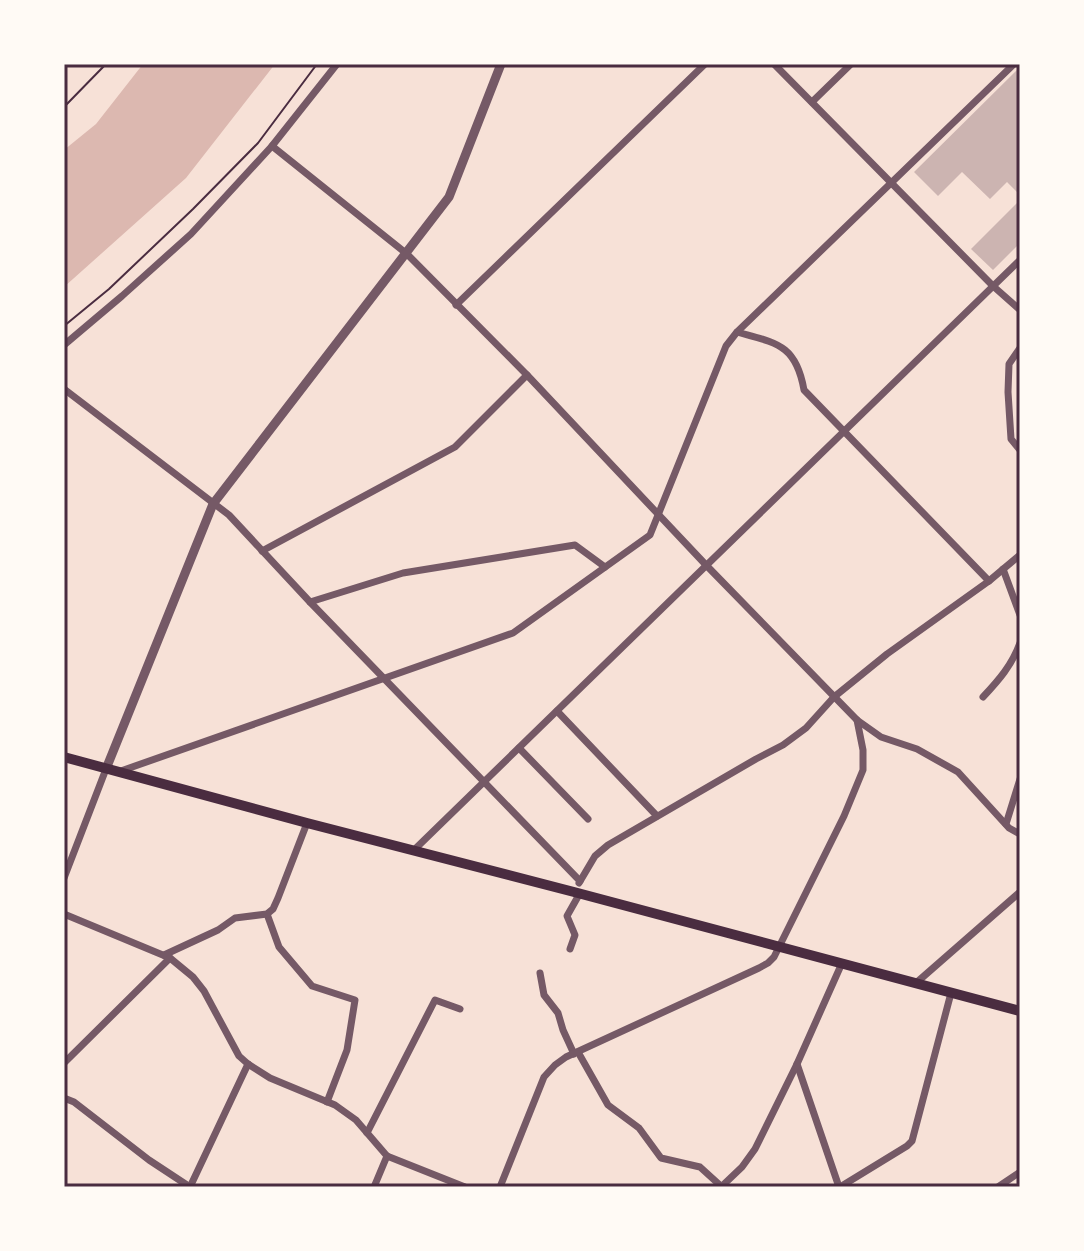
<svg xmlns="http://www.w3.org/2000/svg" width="1084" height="1251" viewBox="0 0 1084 1251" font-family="Barlow,sans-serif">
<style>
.water{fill:#dcb8b0}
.building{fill:#ccb4b1}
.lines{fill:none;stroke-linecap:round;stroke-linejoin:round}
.path{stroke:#4a2c40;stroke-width:2}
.minor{stroke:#755966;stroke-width:7}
.tertiary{stroke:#755966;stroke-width:9}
.secondary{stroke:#4a2c40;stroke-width:10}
.neatline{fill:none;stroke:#4a2c40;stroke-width:3}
</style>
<rect width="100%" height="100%" fill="#f7e1d7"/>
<!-- water -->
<path class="water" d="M143 64H275L186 178 64 287V150L96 124Z"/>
<!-- building -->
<g class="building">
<path d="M1020 67V195L1007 182 990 199 962 172 938 196 914 172Z"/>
<path d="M1020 200V243L993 270 971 249Z"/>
</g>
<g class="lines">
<!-- path -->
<g class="path">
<path d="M64 107 106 64"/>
<path d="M64 326 109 289 193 209 258 143 317 64"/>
</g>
<!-- minor -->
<g class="minor">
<path d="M337 64 272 146 407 254 527 375 706 565 857 720 881 737 917 749 958 772 1009 828 1020 834"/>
<path d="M774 64 993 286 1020 310"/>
<path d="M812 102 851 64"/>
<path d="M456 305 705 64"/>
<path d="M737 332C776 343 796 344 804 390L989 581"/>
<path d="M64 345 122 296 191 234 272 146"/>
<path d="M1020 348 1009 364 1008 392 1011 439 1020 450"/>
<path d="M64 389 229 515 310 602 580 881"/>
<path d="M262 551 455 447 527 375"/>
<path d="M1003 569 1020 615"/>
<path d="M310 602 403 573 575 545 605 567"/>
<path d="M983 697C999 680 1012 665 1020 643"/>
<path d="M557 711 657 816"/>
<path d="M519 748 588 819"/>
<path d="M118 772 513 633 650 535 726 346 737 332 1014 64"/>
<path d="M1006 824 1020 779"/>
<path d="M414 850 1020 260"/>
<path d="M64 878 106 769"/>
<path d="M579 883 595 856 608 845 756 759 783 745 806 728 834 697 887 654 989 581 1020 555"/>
<path d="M64 914 170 958 193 977 204 991 239 1056 248 1064 270 1078 335 1105 356 1120 387 1156 465 1187"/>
<path d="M267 914 279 947 312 986 355 1000 347 1050 327 1102"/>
<path d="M570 949 575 935 567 916 580 893"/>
<path d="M164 955 218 930 235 918 267 914 273 909 278 898 307 823"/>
<path d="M540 973 544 995 558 1013 563 1030 574 1054"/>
<path d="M916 983 1020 892"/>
<path d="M578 1052 608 1105 639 1128 661 1158 700 1167 722 1187"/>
<path d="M64 1063 170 958"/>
<path d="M797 1064 839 1187"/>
<path d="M64 1098 74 1102 149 1160 190 1187"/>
<path d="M367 1133 435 1000 460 1009"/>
<path d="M190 1187 248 1064"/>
<path d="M374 1187 387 1156"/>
<path d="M500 1187 544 1077 555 1065 566 1057 759 968 768 963 774 957 844 816 863 770V750L857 720"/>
<path d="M721 1187 742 1167 755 1149 797 1064 842 963"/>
<path d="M840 1187 907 1146 912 1141 951 993"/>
<path d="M998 1187 1020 1172"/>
</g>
<!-- tertiary -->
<path class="tertiary" d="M106 769 213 504 449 197 501 64"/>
<!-- secondary -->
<path class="secondary" d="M64 757 307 823 574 892 1020 1011"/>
</g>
<!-- border -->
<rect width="1084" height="1251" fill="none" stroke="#fffaf5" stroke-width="132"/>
<rect x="66" y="66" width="952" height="1119" class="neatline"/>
</svg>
